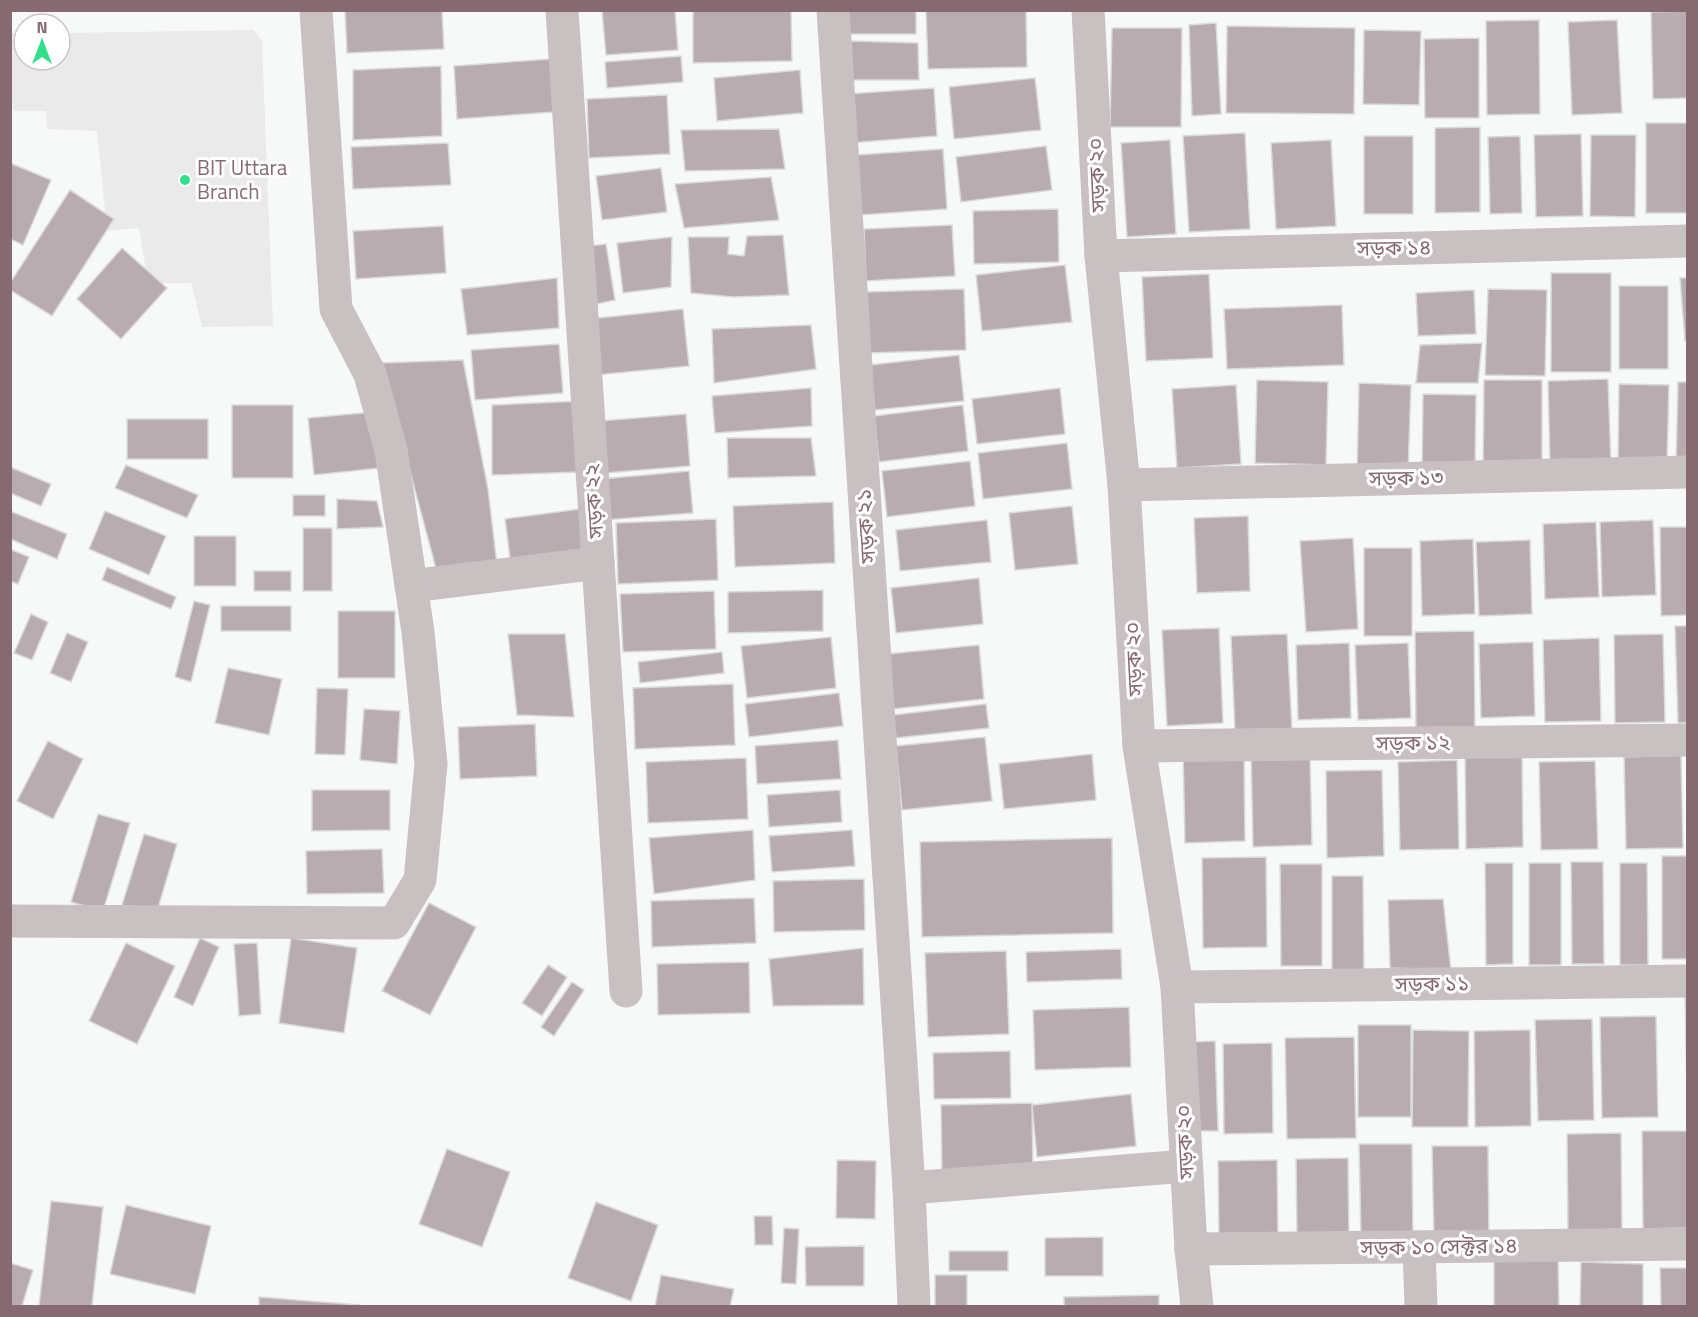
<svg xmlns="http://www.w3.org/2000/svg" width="1698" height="1317" viewBox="0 0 1698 1317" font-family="'Titillium Web','Noto Sans Bengali',sans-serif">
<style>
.built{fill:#eaeaea}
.building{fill:#b9acb0;stroke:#d9dbdb;stroke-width:1.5}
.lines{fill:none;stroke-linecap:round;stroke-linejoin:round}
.minor{stroke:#c9c0c2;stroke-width:33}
.poi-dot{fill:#32df8b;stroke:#fff;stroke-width:2}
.labels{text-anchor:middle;stroke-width:6;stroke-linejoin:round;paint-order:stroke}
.poi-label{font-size:21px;fill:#876971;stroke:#fff;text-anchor:start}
.street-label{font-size:21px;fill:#876971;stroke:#fff}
</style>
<rect width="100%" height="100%" fill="#f7f9f9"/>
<!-- built -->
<path class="built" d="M254 30 262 42 273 326 202 327 191 283H148L139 228 107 231 97 131 47 129 46 111H13L10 80V33H24V60H60V33Z"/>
<!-- building -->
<g class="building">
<path d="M442 10 444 49 347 53 345 11Z"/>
<path d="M675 10 678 50 606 55 602 11Z"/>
<path d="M693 10H791L792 61 693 63Z"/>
<rect x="848" y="10" width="68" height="24"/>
<path d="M926 10H1026L1027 67 928 69Z"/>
<path d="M1688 11V98L1653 99 1651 12Z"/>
<path d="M1539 20 1540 114 1487 115 1486 21Z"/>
<path d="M1617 20 1622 113 1572 115 1568 22Z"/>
<path d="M1216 23 1221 114 1192 116 1189 25Z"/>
<path d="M1227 26 1355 28 1354 114 1226 113Z"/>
<path d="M1112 28H1182L1181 127H1110Z"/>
<path d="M1364 30 1421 31 1419 105 1363 104Z"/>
<path d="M1479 38V118H1425L1424 39Z"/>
<path d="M851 41 918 43 919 80H851Z"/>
<path d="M681 56 683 82 607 88 605 62Z"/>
<path d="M551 59 554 112 457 119 454 66Z"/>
<path d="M441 66 442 136 353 140V70Z"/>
<path d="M800 70 803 113 717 121 714 78Z"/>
<path d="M1035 78 1041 130 954 139 949 87Z"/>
<path d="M934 88 937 136 850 143 847 94Z"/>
<path d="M667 95 670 154 589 158 587 99Z"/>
<rect x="1646" y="123" width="42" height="90"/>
<path d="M1480 127V212L1435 213V128Z"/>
<path d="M779 129 785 169 685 171 681 130Z"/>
<path d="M1245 133 1250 229 1189 232 1183 136Z"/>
<path d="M1581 134 1583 216 1536 217 1534 135Z"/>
<path d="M1591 135H1636L1635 217 1590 216Z"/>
<rect x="1364" y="136" width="49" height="78"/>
<path d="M1520 136 1522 213 1490 214 1488 137Z"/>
<path d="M1170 140 1176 234 1127 237 1121 143Z"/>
<path d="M1331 140 1336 226 1276 229 1271 143Z"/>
<path d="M448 143 451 185 353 189 351 147Z"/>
<path d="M1046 146 1052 190 961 202 956 157Z"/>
<path d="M943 149 947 209 860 215 856 155Z"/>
<path d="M10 163 51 180 23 245 10 239Z"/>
<path d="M661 168 667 212 602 220 596 176Z"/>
<path d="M771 177 779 220 684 228 675 184Z"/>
<path d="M70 190 114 219 52 316 10 290V283Z"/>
<path d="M1058 209 1059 262 974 264 973 211Z"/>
<path d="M952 225 955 276 866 281 864 229Z"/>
<path d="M443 226 446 273 356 279 353 231Z"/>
<path d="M783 235 789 295 733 297 691 293 688 237H729L728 254 744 256 747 236Z"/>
<path d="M672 237 671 287 623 293 617 243Z"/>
<path d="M606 244 615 300 592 305 589 246Z"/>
<path d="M122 248 167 288 121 339 77 299Z"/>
<path d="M1065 265 1072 322 982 331 976 275Z"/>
<rect x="1551" y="273" width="60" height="99"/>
<path d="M1209 274 1213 358 1146 361 1142 277Z"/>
<path d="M557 278 559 328 467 335 461 289Z"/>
<path d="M1680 278H1688V340L1685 341Z"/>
<rect x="1619" y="286" width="49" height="83"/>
<path d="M964 289 966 350 866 353 864 292Z"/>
<path d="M1488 289 1547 290 1545 376 1485 375Z"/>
<path d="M1474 290 1476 334 1418 336 1416 293Z"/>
<path d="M1342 305 1344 365 1227 369 1224 309Z"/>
<path d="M683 309 689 366 596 375 589 319Z"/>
<path d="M811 325 816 369 714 383 712 329Z"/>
<path d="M1482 343 1478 383H1416L1420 345Z"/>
<path d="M559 344 563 393 475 400 471 350Z"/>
<path d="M959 355 964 401 875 410 870 365Z"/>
<path d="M463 360 488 489 498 573 438 576 381 363Z"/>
<path d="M1608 379 1611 465 1550 467 1548 381Z"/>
<path d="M1257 380 1328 382 1326 465 1255 463Z"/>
<path d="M1484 380H1542V465H1483Z"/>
<path d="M1678 382H1688V462H1676Z"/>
<path d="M1359 383 1411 385 1408 472 1357 470Z"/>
<path d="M1619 384 1669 385 1667 462H1618Z"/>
<path d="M1236 385 1241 464 1177 468 1172 389Z"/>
<path d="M811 388 812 426 715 433 712 396Z"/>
<path d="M1060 388 1065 434 977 444 972 399Z"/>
<path d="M1423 394 1476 395 1475 473 1422 471Z"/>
<path d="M580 401V472L492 475V405Z"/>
<rect x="232" y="405" width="61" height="73"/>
<path d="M963 405 968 451 879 462 874 416Z"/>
<path d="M373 412 380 468 314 475 308 418Z"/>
<path d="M686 414 690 466 605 473 600 421Z"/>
<rect x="127" y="419" width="81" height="40"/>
<path d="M727 438H811L816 476 728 478Z"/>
<path d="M1067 443 1072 489 983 499 978 453Z"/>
<path d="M970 461 975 506 887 517 882 471Z"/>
<path d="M126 465 198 495 187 518 115 488Z"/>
<path d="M10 467 51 484 41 506 10 493Z"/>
<path d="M689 471 693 513 605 520 601 479Z"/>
<rect x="293" y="495" width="32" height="21"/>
<path d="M337 499 377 501 383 527 337 529Z"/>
<path d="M833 502 835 563 735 567 733 506Z"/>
<path d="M1072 506 1078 564 1015 570 1009 513Z"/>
<path d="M580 509 587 556 511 566 505 519Z"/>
<path d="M10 511 67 534 57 559 10 539Z"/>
<path d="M105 511 166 536 149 575 89 549Z"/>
<path d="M1248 516 1250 591 1197 593 1194 518Z"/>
<path d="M716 519 718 580 618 584 616 523Z"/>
<path d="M987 520 991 562 900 571 896 530Z"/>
<path d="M1653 520 1656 595 1602 597 1600 522Z"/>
<path d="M1596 522 1599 597 1545 599 1543 524Z"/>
<path d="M1660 527H1688V615L1661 616Z"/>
<rect x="303" y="528" width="29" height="63"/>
<rect x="194" y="536" width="42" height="50"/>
<path d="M1353 538 1358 629 1306 632 1300 541Z"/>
<path d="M1473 539 1475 614 1422 616 1420 541Z"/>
<path d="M1530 540 1532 614 1479 616 1476 542Z"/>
<rect x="1364" y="548" width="48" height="88"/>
<path d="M10 549 29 557 18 584 10 581Z"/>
<path d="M107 567 176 597 171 609 102 580Z"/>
<rect x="254" y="571" width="37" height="20"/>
<path d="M979 578 983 624 896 633 891 588Z"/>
<path d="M823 590V631L728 633V592Z"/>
<path d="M714 591 716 649 623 652 620 594Z"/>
<path d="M194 601 210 605 191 682 175 677Z"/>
<rect x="221" y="606" width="70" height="25"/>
<rect x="338" y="611" width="57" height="67"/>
<path d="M31 614 48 622 32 660 14 653Z"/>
<path d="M1675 626H1688V723H1678Z"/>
<path d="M1219 628 1223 723 1167 726 1162 630Z"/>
<path d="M1474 631 1475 734 1416 735 1415 632Z"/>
<path d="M67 633 88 642 71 682 50 673Z"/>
<path d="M508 634H565L574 717 517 715Z"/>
<path d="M1287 634 1292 729 1235 732 1231 636Z"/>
<path d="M1663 634 1665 722 1615 723 1614 635Z"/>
<path d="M831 637 836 688 747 698 741 646Z"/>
<path d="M1599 638 1601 721 1545 722 1543 640Z"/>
<path d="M1533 642 1535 716 1481 718 1479 644Z"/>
<path d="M1349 643 1351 718 1298 720 1296 645Z"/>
<path d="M1408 643 1411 718 1358 720 1355 645Z"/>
<path d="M979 645 984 699 893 709 887 654Z"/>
<path d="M722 652 724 673 640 683 638 662Z"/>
<path d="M228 668 282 679 269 735 215 723Z"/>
<path d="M733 684 735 745 635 749 633 688Z"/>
<path d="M317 688 348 689 345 755 315 754Z"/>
<path d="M839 693 843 726 749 737 745 704Z"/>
<path d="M986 704 989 728 896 738 893 715Z"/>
<path d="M364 709 400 711 397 764 360 760Z"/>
<path d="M535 724 537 776 460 779 458 727Z"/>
<path d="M985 737 992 801 902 810 896 746Z"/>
<path d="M838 740 841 779 757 784 755 746Z"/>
<path d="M48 741 83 759 53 819 17 801Z"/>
<path d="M1244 748 1245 841 1185 843 1183 749Z"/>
<path d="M1310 753 1312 845 1253 847 1251 755Z"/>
<path d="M1092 754 1096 800 1004 809 999 764Z"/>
<path d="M1465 754H1522L1523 847 1466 849Z"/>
<path d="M1681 755 1683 848 1626 849 1624 757Z"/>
<path d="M746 758 748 819 648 823 646 762Z"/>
<path d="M1457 760 1459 849 1400 850 1398 762Z"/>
<path d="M1595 761 1598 849 1541 850 1539 762Z"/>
<path d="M1382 770 1384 856 1327 858 1326 771Z"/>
<path d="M312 790H390V830L312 831Z"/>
<path d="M840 790 842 822 769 827 767 795Z"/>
<path d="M98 814 130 823 103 911 71 902Z"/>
<path d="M753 830 755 880 654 894 649 838Z"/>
<path d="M852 830 855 866 772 872 769 836Z"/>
<path d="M144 834 177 844 156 915 122 905Z"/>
<path d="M1112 838 1113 933 922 937 920 842Z"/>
<path d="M382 849 384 893 307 894 306 851Z"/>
<rect x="1662" y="856" width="26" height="103"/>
<path d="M1266 857 1267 947 1203 948 1202 858Z"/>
<path d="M1571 862H1603L1604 964H1572Z"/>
<path d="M1485 863H1513V964L1486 965Z"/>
<rect x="1529" y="863" width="32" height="102"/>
<path d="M1620 863H1647L1648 965H1620Z"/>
<path d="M1280 864H1322V966H1281Z"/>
<path d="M1332 876H1363L1364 978H1332Z"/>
<path d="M864 879 865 930 774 932 773 881Z"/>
<path d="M754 898 756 943 652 947 651 901Z"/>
<path d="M1443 899 1451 970 1390 968 1388 900Z"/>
<path d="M429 903 476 927 430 1015 382 991Z"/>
<path d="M200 938 219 947 193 1006 174 997Z"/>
<path d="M291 938 357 948 344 1033 279 1023Z"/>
<path d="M126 943 175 966 137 1044 89 1021Z"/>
<path d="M257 943 261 1014 239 1016 234 944Z"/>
<path d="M863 948 864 1005 773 1006 769 959Z"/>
<path d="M1121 949 1122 979 1027 982 1026 952Z"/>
<path d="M1006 951 1009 1034 928 1037 925 953Z"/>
<path d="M749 962 750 1013 658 1015 657 964Z"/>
<path d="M548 965 567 977 542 1016 522 1003Z"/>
<path d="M572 982 584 990 554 1036 541 1027Z"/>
<path d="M1685 996H1688V1097H1687Z"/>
<path d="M1129 1007 1131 1067 1035 1070 1033 1010Z"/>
<path d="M1656 1016 1658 1117 1602 1118 1600 1017Z"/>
<path d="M1592 1019 1594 1120 1538 1121 1535 1020Z"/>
<rect x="1358" y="1025" width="53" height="92"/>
<path d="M1413 1030 1469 1031 1468 1127H1412Z"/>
<path d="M1530 1030 1531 1126 1475 1127 1474 1031Z"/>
<path d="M1354 1037 1356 1138 1287 1139 1285 1038Z"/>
<path d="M1215 1041 1218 1131H1195L1192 1042Z"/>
<path d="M1272 1043 1273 1133 1224 1134 1223 1044Z"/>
<path d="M1010 1051 1011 1098 934 1099 933 1053Z"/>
<path d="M1131 1094 1136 1146 1037 1157 1032 1105Z"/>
<path d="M1032 1103 1033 1177 942 1179 941 1105Z"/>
<path d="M1642 1131H1688V1228L1643 1229Z"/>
<path d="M1621 1133 1622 1229 1568 1231 1567 1134Z"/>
<path d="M1359 1144H1412L1413 1237 1361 1238Z"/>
<path d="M1432 1146H1488L1489 1242 1434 1243Z"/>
<path d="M447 1149 510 1172 482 1247 419 1224Z"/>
<path d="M1348 1158 1349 1236 1297 1237 1296 1159Z"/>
<path d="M837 1160 876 1161 875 1219 836 1218Z"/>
<path d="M1277 1160 1278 1238 1219 1240 1218 1161Z"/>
<path d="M51 1201 103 1207 92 1306H39Z"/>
<path d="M596 1202 658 1225 631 1301 568 1278Z"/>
<path d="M126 1205 211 1226 195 1294 110 1274Z"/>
<path d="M754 1216H772L773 1245H755Z"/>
<path d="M784 1228 799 1229 796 1284 781 1283Z"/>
<path d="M1103 1237V1276H1045V1238Z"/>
<path d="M864 1246V1286H806L805 1247Z"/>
<rect x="949" y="1251" width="59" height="20"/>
<path d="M1558 1251 1559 1306H1494V1253Z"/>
<path d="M1581 1262 1643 1264V1306H1580Z"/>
<path d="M10 1263 33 1270 22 1306H10Z"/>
<path d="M1660 1268H1688V1306H1661Z"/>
<path d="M661 1275 734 1289 730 1306H655Z"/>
<rect x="935" y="1275" width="32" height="31"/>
<path d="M1159 1295V1306H1064V1297Z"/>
<path d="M259 1297 360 1305V1306H259Z"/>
</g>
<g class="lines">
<!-- minor -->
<g class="minor">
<path d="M562 10 626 991"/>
<path d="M833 10 909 1188 914 1306"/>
<path d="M1088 10 1101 256 1124 485 1139 746 1177 987 1191 1249 1197 1306"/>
<path d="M1101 256 1688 241"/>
<path d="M1124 485 1688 472"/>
<path d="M411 586 598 563"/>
<path d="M1139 746 1688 740"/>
<path d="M10 921 394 923 420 880 431 764 418 632 391 450 370 374 336 309 316 10"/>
<path d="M1177 987 1688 981"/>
<path d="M909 1188 1186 1166"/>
<path d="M1419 1248 1421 1306"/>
<path d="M1191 1249 1688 1244"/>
</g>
</g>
<!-- markers -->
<circle class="poi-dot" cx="185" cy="180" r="6"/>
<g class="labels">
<!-- poi labels -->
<g class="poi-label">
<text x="197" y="175">BIT Uttara<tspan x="197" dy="24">Branch</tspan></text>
</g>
<!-- street labels -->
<g class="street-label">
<text transform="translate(1097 175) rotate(-93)" y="7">সড়ক ২০</text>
<text transform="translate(1394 248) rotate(-1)" y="7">সড়ক ১৪</text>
<text transform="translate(1406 478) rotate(-1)" y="7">সড়ক ১৩</text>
<text transform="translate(594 501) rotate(-94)" y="7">সড়ক ২২</text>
<text transform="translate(866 526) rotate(-94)" y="7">সড়ক ২১</text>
<text transform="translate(1134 659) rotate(-93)" y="7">সড়ক ২০</text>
<text transform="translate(1413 743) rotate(-1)" y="7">সড়ক ১২</text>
<text transform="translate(1432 984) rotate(-1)" y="7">সড়ক ১১</text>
<text transform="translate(1185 1142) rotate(-93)" y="7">সড়ক ২০</text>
<text transform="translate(1439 1247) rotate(-1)" y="7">সড়ক ১০ সেক্টর ১৪</text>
</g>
</g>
<!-- border -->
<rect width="1698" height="1317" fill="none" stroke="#876971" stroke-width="24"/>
<!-- north arrow -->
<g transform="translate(42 42)"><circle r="28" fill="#ffffff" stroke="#cfc3c6" stroke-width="1.5"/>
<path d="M0-4.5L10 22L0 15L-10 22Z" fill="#32df8b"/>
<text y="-9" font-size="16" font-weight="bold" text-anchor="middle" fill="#876971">N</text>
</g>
</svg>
